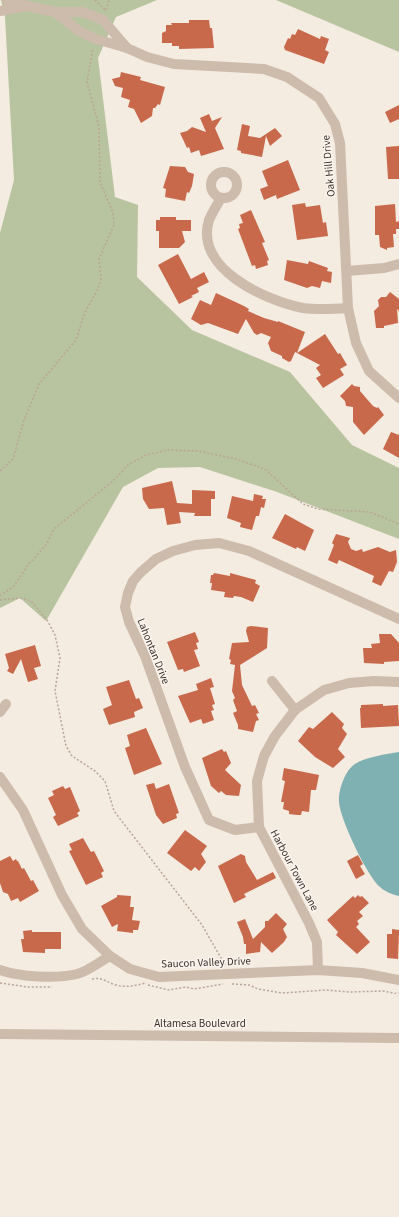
<svg xmlns="http://www.w3.org/2000/svg" width="399" height="1217" viewBox="0 0 399 1217" font-family="'Source Sans 3',sans-serif">
<style>
.green{fill:#b8c4a0}
.water{fill:#7fb0b2}
.building{fill:#c8694b}
.lines{fill:none;stroke-linecap:round;stroke-linejoin:round}
.path{stroke:#b9a596;stroke-width:1.5;stroke-dasharray:2 2;stroke-linecap:butt}
.minor{stroke:#cdbbac;stroke-width:10}
.tertiary{stroke:#cdbbac;stroke-width:10}
.labels{text-anchor:middle;stroke-width:3;stroke-linejoin:round;paint-order:stroke}
.street-label{font-size:11px;fill:#3b302b;stroke:#fbf5ee}
</style>
<rect width="100%" height="100%" fill="#f4ebe1"/>
<!-- green -->
<g class="green">
<path d="M1 0H157L116 17 98 58 115 197 138 205 137 277 192 330 290 372 352 445 399 468V539L277 492 200 467 158 468 123 487 46 621 20 598 0 608V233L14 180 5 17Z"/>
<path d="M276 0H399V52Z"/>
</g>
<!-- water -->
<path class="water" d="M399 752V896C393 895 384 891 380 887 367 876 340 819 339 802 338 791 345 770 355 764 365 757 387 754 399 752Z"/>
<!-- building -->
<g class="building">
<path d="M189 20H209L210 28H212L214 48 179 49V46H172V43H162V33L166 31V25H172L171 23H189Z"/>
<path d="M298 29 320 39 321 36 329 39 325 50 329 52 324 64 285 50 284 47 288 38 290 39 292 34 295 35Z"/>
<path d="M121 72 141 77 140 80 165 87 160 105 158 104 155 108H153L152 116 141 123 134 109 128 107 130 100 121 97 123 88 115 86 112 79 120 77Z"/>
<path d="M399 105V119L390 123 385 112Z"/>
<path d="M209 114 212 121 222 117 215 128 224 149 201 156 199 150 191 153 189 147 187 148 180 133 187 131 192 127 206 132 200 118Z"/>
<path d="M242 124 250 126 248 136 260 138 275 128 282 136 270 146 266 136 262 157 241 153V151L237 150Z"/>
<path d="M399 146V179H388L386 147Z"/>
<path d="M288 160 300 190 277 199 276 195 264 200 260 189 268 186 262 171Z"/>
<path d="M170 166 185 167 188 172 194 174 192 186 189 193 187 192 185 201 165 197 166 189 163 188Z"/>
<path d="M305 203 306 207 320 205 323 223 326 222 328 236 297 240 292 205Z"/>
<path d="M395 204 396 222 399 221V229H396V234H393L394 247 387 248V250L380 247 379 235H375V206Z"/>
<path d="M251 210 265 242 262 243 269 260 267 261 268 265 256 269 255 265 252 266 238 229 240 228 239 224 243 223 240 215Z"/>
<path d="M160 217H176V220H191V231H182L185 242 179 248H159V231H156V220H160Z"/>
<path d="M178 254 191 279 204 272 209 282 197 288 199 292 191 296 193 297 179 304 158 265Z"/>
<path d="M287 260 308 264 309 261 328 268 327 271 332 272 331 283 322 281 320 288 312 286 307 288 284 280Z"/>
<path d="M390 292 399 299V311L397 309 398 323 384 326V328H376L374 311 379 306 378 300 381 297H386Z"/>
<path d="M216 293 244 306 249 309 248 311 264 318 278 322V321L305 332 297 353 295 352 291 361 289 362 282 358V356L271 351 268 343 271 337 261 333 257 335 254 333 246 319 238 334 208 323 201 325 191 319 200 300 211 305Z"/>
<path d="M325 334 338 354 340 353 347 365 340 369 344 375 323 388 316 378 321 375 316 368 320 365 297 353Z"/>
<path d="M352 384 354 386 360 387V391L373 406 377 408 378 407 384 415 364 435 353 422V407L346 406 345 401 340 396Z"/>
<path d="M391 432 399 435V458L383 449Z"/>
<path d="M172 481 177 503 192 504V490L215 491V499H211V516H194L195 513 179 512 181 523 167 525 164 508 149 509 143 499 142 488Z"/>
<path d="M254 494 263 496 262 499H266L264 508 261 507 259 516H256L252 530 240 527 241 523 227 518 232 496 253 501Z"/>
<path d="M285 514 314 530 305 551 297 547 296 549 272 538Z"/>
<path d="M336 534 350 538 348 542 351 549 356 551 362 549 363 552 378 547 390 552 396 550 397 562 393 572 389 571 381 586 372 582 374 576 339 560 337 564 328 560 334 545 332 543Z"/>
<path d="M214 573 230 576V573L256 580 255 583 260 586 253 602 241 597 234 596 233 598 224 597 225 592 211 590 212 583H210L211 575H213Z"/>
<path d="M251 626 268 628 267 648 240 665 242 685 252 706 255 705 259 713 256 714 259 720 256 721 253 732 238 729V725L233 713 237 711 233 700 235 698 232 691 235 665 230 664 231 660 229 659 232 643 249 642 246 631 247 627Z"/>
<path d="M195 632 199 642 196 643 198 649 194 650 200 666 184 672 183 669 178 670 167 642Z"/>
<path d="M379 634H391L399 643V661L384 662V664L364 663 363 648H372L371 644 380 643Z"/>
<path d="M35 645 41 666 34 668 38 679 28 682 21 659 13 674 7 671 9 668 5 654Z"/>
<path d="M211 678 214 687 210 688 215 704 212 705 214 710 211 711 214 720 203 724 201 719 190 723 178 696 198 690 196 684Z"/>
<path d="M129 680 136 699 139 698 143 708 134 712 135 717 109 725 103 709 112 705 106 687Z"/>
<path d="M383 704V706L398 705 399 726 361 728 360 708H361V705Z"/>
<path d="M332 712 344 724 342 728 347 734 338 749 345 757 333 768 315 757 298 741 309 727 313 729Z"/>
<path d="M146 728 162 764 134 775 125 748 130 746 127 735Z"/>
<path d="M222 749 224 752 226 751 231 763 225 770 241 785 239 796 226 795 221 791 219 793 211 786 202 758Z"/>
<path d="M284 768 319 775 316 790H311L309 812 302 811 301 815H297L289 814V811L283 809 284 802H281L285 781 282 780Z"/>
<path d="M154 783 156 789 169 784 179 813 176 814 177 818 163 824 156 815 146 785Z"/>
<path d="M63 786 65 789 70 787 80 811 77 813 79 816 58 826 53 817 56 815 48 798 54 795 52 791Z"/>
<path d="M185 830 207 846 201 854 206 862 199 871 195 867 191 871 167 853Z"/>
<path d="M83 838 91 852 94 851 104 871 101 873 103 877 86 885 69 851 72 850 69 844Z"/>
<path d="M241 854 245 856 246 862 257 880 273 872 276 878 244 894 246 897 234 903 218 866Z"/>
<path d="M358 855 363 864 360 866 365 874 356 879 347 861Z"/>
<path d="M10 856 13 861 16 859 17 861H18L22 869 24 868 31 881 33 880 39 891 20 902 18 898 11 901 8 894 3 892 0 883V861Z"/>
<path d="M117 895 131 896 130 907H134L132 920 140 921 138 930H133V933L117 931 118 924 112 927 101 906 117 897Z"/>
<path d="M358 895 360 897 362 896 369 903 359 912 363 916 357 921 359 924 356 927 370 942 357 954 336 935 338 932 327 920 353 896 355 898Z"/>
<path d="M276 913 287 924 283 929 287 937 284 942 272 953 261 942 260 952 246 954V944H244L243 937 237 922 245 919 253 939 265 927V921H268Z"/>
<path d="M392 929 399 930 398 959 387 958V934H392Z"/>
<path d="M32 930V932H61V949H45V953L23 952 21 939H24L23 931Z"/>
</g>
<g class="lines">
<!-- path -->
<g class="path">
<path d="M95 0 106 11"/>
<path d="M106 10 109 0"/>
<path d="M0 471 13 459 24 420 39 384 76 340 85 312 98 289 101 279 99 259 114 225 113 213 100 182 99 127 87 82 93 48"/>
<path d="M0 596 14 586 28 565 46 545 54 529 113 481 128 465 146 455 167 450 198 451 236 459 265 469 303 504 318 509 370 512 399 524"/>
<path d="M0 600 20 598 31 601 47 620 55 635 60 658 55 691 66 746 72 756 95 771 105 781 114 811 202 925 225 965"/>
<path d="M92 979C101 977 105 981 113 984 123 988 135 986 145 983"/>
<path d="M0 983 28 987H52"/>
<path d="M232 984 249 985 258 989 282 993 326 990 350 992 383 991 399 994"/>
<path d="M148 985 169 990 186 987 194 989 223 984"/>
</g>
<!-- minor -->
<g class="minor">
<path d="M7 0 27 6 55 12H83L103 20 127 48"/>
<path d="M0 11 27 6"/>
<path d="M55 12 79 31 96 39 127 48 147 57 174 64 264 69 287 77 319 98 335 124 340 143 348 308 356 343 369 371 399 398"/>
<circle cx="224" cy="185" r="13"/>
<path d="M221 198C217 205 212 213 209 220 194 269 265 300 303 308 317 310 334 309 348 308"/>
<path d="M347 271 384 268 399 264"/>
<path d="M272 681 295 710"/>
<path d="M0 712 6 704"/>
<path d="M0 777 23 810 62 895 82 929 110 956 130 969 159 977 318 970 362 973 399 980"/>
<path d="M259 827 235 830 209 820 185 767 145 656 129 622 125 607 128 593 133 581 141 572 156 559 173 551 195 545 219 543 249 551 399 619"/>
<path d="M0 970C20 977 56 979 77 974 89 971 99 962 110 956"/>
<path d="M318 970 317 942 309 923 259 827 257 781 264 756 275 736 295 710 324 690 349 683 374 681 399 682"/>
</g>
<!-- tertiary -->
<path class="tertiary" d="M0 1034 399 1038"/>
</g>
<g class="labels">
<!-- street labels -->
<g class="street-label">
<text transform="translate(328 166) rotate(-95)" y="4">Oak Hill Drive</text>
<text transform="translate(154 651) rotate(68)" y="4">Lahontan Drive</text>
<text transform="translate(295 870) rotate(62)" y="4">Harbour Town Lane</text>
<text transform="translate(206 962) rotate(-2)" y="4">Saucon Valley Drive</text>
<text x="200" y="1027">Altamesa Boulevard</text>
</g>
</g>
</svg>
